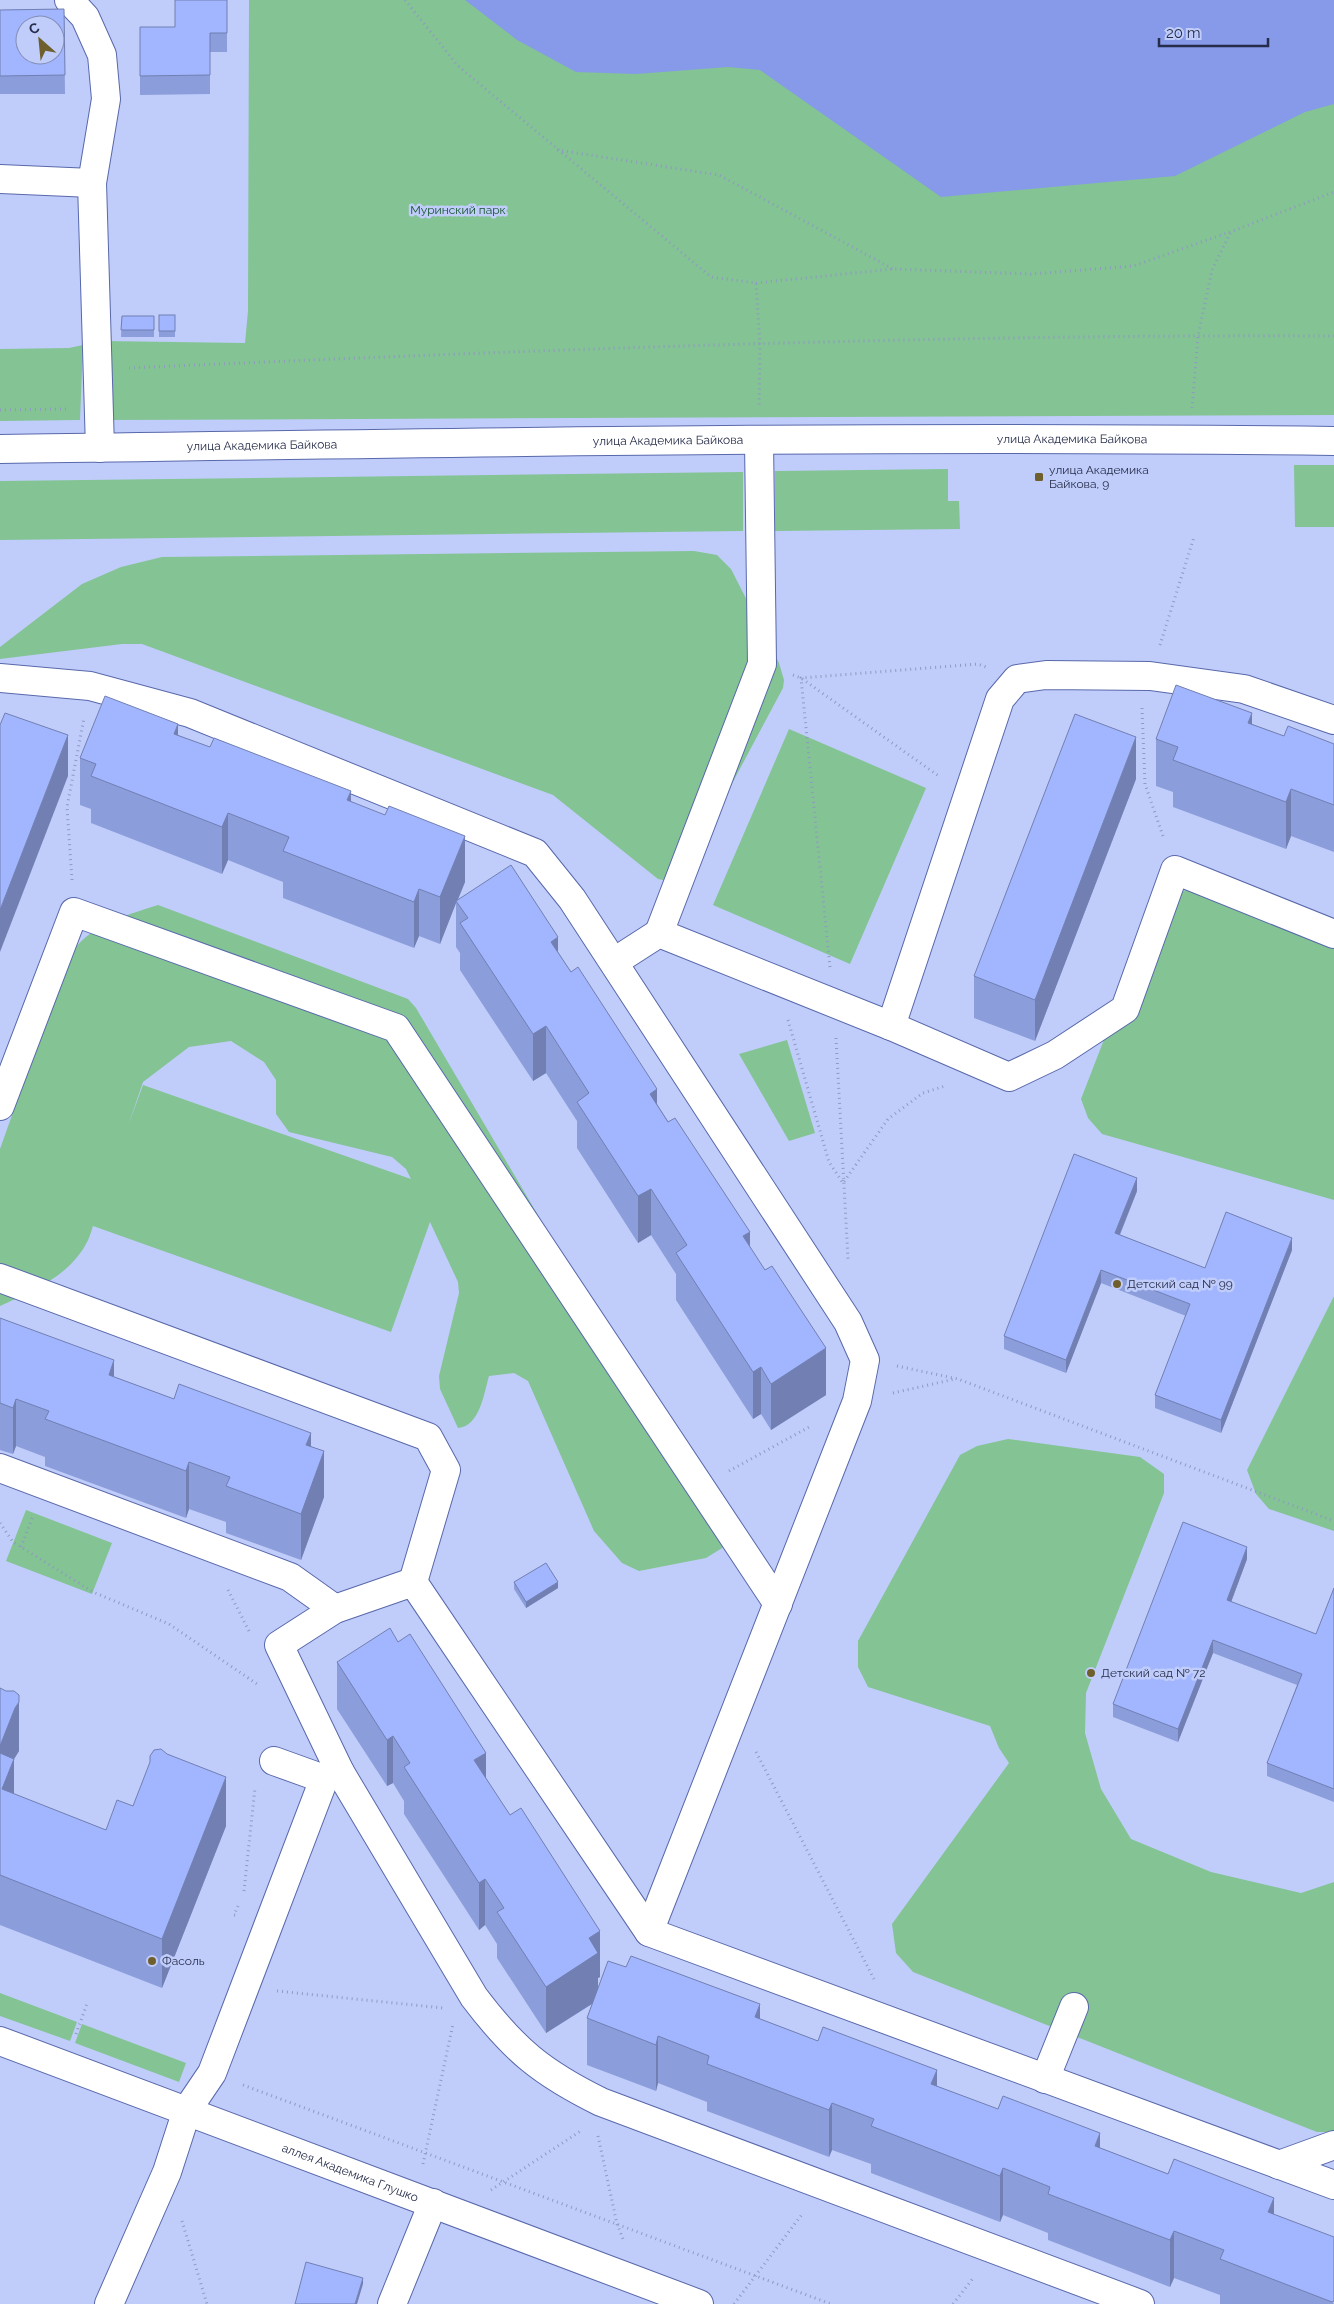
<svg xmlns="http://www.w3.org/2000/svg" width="1334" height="2304" viewBox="0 0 1334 2304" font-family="Raleway,sans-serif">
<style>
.green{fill:#83c394;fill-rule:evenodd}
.water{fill:#869ae9}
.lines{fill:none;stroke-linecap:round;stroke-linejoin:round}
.minor-casing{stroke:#5868ab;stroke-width:30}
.path{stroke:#8f9ac1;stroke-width:3;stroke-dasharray:1 4;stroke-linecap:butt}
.minor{stroke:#fff;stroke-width:28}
.wall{fill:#8b9ddb}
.shaded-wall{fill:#717fb2}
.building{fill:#a2b6ff;stroke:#717fb2;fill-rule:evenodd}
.poi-dot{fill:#6f5f2d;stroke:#c0cdfa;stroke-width:2}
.labels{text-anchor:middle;stroke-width:5;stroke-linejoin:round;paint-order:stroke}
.park-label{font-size:12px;fill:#13512b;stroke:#c0cdfa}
.street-label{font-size:12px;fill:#262d4a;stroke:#c0cdfa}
.poi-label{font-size:12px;fill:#262d4a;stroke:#c0cdfa;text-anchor:start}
</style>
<rect width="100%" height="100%" fill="#c0cdfa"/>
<!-- green -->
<g class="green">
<path d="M249 0H1334V415L106 420 103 341 245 343 248 311Z"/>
<path d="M83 345 80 420 0 421V349L69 348Z"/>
<path d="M1294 465H1334V527H1295Z"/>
<path d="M948 469V501H959L960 529 775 531V471Z"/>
<path d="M743 472V531L0 540V481Z"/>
<path d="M694 551 717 555 731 569 779 663 784 680 783 688 688 866 673 882 658 879 553 795 142 644H122L0 659V647L82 584 121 567 162 557Z"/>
<path d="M789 729 926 788 850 964 713 905Z"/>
<path d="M1190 889 1334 945V1200L1102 1134 1088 1118 1081 1099 1153 913 1173 894Z"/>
<path d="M158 905 408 999 416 1008 711 1509 727 1545 706 1558 639 1571 622 1563 594 1531 528 1381 514 1373 489 1376C484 1393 480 1426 458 1428L440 1389 439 1376 459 1293 458 1282 430 1222 391 1332 93 1226C91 1232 89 1239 86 1244 68 1277 32 1291 0 1306V1149L68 958C88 925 124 916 158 905ZM231 1041 264 1062 276 1080V1114L289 1132 392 1157 406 1169 411 1179 143 1085 128 1126 143 1082 189 1047Z"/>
<path d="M787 1040 815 1133 789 1141 739 1054Z"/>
<path d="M1334 1296V1531L1269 1509 1256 1494 1247 1470Z"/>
<path d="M1008 1439 1140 1457 1164 1474V1493L1086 1693 1085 1733 1101 1789 1131 1839 1211 1872 1301 1893 1334 1882V2132H1317L913 1972 896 1953 892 1924 1009 1763 999 1748 990 1726 868 1687 858 1667V1641L960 1455 977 1446Z"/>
<path d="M26 1510 112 1543 92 1594 6 1561Z"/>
<path d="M0 1993 77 2022 70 2041 0 2016Z"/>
<path d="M82 2024 186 2063 179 2082 75 2043Z"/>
</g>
<!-- water -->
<path class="water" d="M465 0H1334V104L1305 112 1175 176 941 197 760 70 728 67 636 74 576 72 517 40Z"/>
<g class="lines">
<!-- minor casing -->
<g class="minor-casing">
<g id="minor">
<path d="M69 0 85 17 102 55 106 99 92 183 100 448"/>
<path d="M0 179 92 183"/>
<path d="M759 441 762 664 659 933 891 1026 1009 1077 1055 1055 1125 1009 1175 870 1334 934"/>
<path id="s1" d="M0 449C444 443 889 435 1334 441"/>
<path d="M0 678 90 686 190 713 535 853 572 899 848 1322 865 1360 857 1401 649 1932"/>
<path d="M614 962 659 933"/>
<path d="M891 1026 1000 699 1017 679 1046 675 1150 676 1244 689 1334 720"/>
<path d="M0 1106 74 912 396 1028 778 1604"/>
<path d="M0 1278 428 1437 446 1470 413 1582"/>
<path d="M0 1468 290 1577 335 1609"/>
<path d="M274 1761 324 1779"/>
<path d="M340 1772 474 1997C514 2050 542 2073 601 2102L1140 2304"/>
<path id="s2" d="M0 2041 699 2304"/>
<path d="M1045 2079 1074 2007"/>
<path d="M1279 2165 1334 2145"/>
<path d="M109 2304 167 2172 187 2110 212 2073 324 1779 340 1772 279 1645 335 1609 413 1582 649 1932 1334 2185"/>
<path d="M392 2304 433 2203"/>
</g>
</g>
<!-- path -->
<g class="path">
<path d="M405 0 458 66 711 277 756 283 760 345 759 407"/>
<path d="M557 150 719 175 893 269"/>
<path d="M756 283 893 269 1031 274 1133 266 1230 232 1334 192"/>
<path d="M129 368C531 350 932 334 1334 336"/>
<path d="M1192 408 1198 336 1212 270 1230 233"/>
<path d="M0 410 67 409"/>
<path d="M1160 645 1194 537"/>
<path d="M793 675 801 678 940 777"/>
<path d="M1142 708 1145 784 1164 839"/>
<path d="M72 880 67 807 84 718"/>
<path d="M830 967 801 678 978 664 986 667"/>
<path d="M788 1020 829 1162 843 1183 888 1119 923 1093 945 1086"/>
<path d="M836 1038 848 1259"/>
<path d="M897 1366 958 1379 1334 1521"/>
<path d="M893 1393 955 1379"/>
<path d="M729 1471 811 1426"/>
<path d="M0 1523 13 1542 93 1592 169 1624 260 1686"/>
<path d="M21 1547 33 1516"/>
<path d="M228 1590 249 1631"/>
<path d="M756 1752 874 1979"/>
<path d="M244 1891 255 1788"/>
<path d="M238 1906 234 1915 238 1916"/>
<path d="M277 1991 443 2008"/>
<path d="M76 2034 88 2001"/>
<path d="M243 2085 831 2304"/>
<path d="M598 2136 617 2224 623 2239"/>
<path d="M423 2164 453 2024"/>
<path d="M491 2190 582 2130"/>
<path d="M182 2221 207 2304"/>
<path d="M734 2304 803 2213"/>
<path d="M953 2304 974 2277"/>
</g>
<!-- minor -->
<use href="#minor" class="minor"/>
</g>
<!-- wall -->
<g class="wall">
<path d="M227 0V52H210V94L140 95V27H175Z"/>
<path d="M64 9 65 94H0V10Z"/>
<rect x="159" y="315" width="16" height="22"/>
<path d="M122 316H154V337H121Z"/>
<path d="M1252 724 1284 736 1334 744V852L1291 836 1286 849 1173 807V792L1156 786V739Z"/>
<path d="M178 735 351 801 465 882 458 900 558 952 750 1247 826 1395 771 1430 761 1414 753 1419 676 1300V1274L651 1235 638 1243 577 1148V1121L546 1073 533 1081 460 970V953L456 947V903L440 944 419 936 414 948 283 898V882L228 860 222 874 91 823V809L80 805V758Z"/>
<path d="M1136 779 1035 1041 974 1018V976Z"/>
<path d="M1137 1191 1120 1235 1205 1268 1292 1250 1221 1433 1155 1408V1395L1186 1316 1101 1283 1066 1373 1004 1349V1336Z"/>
<path d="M0 1318 114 1377 174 1399 311 1446 324 1497 301 1560 226 1533V1522L189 1509 186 1518 45 1466V1457L16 1446 13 1454 0 1450Z"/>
<path d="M1247 1559 1231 1602 1316 1634 1334 1588V1802L1267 1776V1763L1297 1685 1213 1653 1178 1742 1113 1717V1704Z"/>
<path d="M514 1582 558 1588 526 1608 514 1589Z"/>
<path d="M337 1662 486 1778 600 1977 598 1978V1987L760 2019 1274 2214 1334 2304H1220V2295L1174 2278 1170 2287 1048 2240V2233L1003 2215 1000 2222 871 2173V2164L832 2150 829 2157 707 2111V2102L658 2083 656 2091 587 2065V2018L592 2004 546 2033 497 1958V1944L485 1925 479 1930 404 1814V1801L393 1783 387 1786 337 1709Z"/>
<path d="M0 1688 19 1751 14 1759V1794L106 1830 133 1806 150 1764V1756L226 1826 162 1988 0 1925Z"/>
</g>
<!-- shaded-wall -->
<g class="shaded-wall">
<path d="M1252 713V760L1248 723Z"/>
<path d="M178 724V771L174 734Z"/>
<path d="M68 735V776L0 952V910Z"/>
<path d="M1136 737V779L1035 1041V1000Z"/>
<path d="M1291 789V836L1286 849V802Z"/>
<path d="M351 791V838L347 800Z"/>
<path d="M228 813V860L222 874V827Z"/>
<path d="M465 836V882L457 901H456V903L440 944V897Z"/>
<path d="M419 889V936L414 948V902Z"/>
<path d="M558 937V984L551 942Z"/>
<path d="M546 1026V1073L533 1081V1034Z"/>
<path d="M657 1089V1136L650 1094Z"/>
<path d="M1137 1178V1191L1115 1246V1233Z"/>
<path d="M651 1189V1235L638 1243V1196Z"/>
<path d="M750 1232V1279L743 1236Z"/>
<path d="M1292 1238V1250L1221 1433V1420Z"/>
<path d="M1101 1270V1283L1066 1373V1360Z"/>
<path d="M826 1348V1395L771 1430V1384Z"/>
<path d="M114 1360V1407L109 1375Z"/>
<path d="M761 1367V1414L753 1419V1372Z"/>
<path d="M16 1399V1446L13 1454V1408Z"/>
<path d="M311 1433V1480L306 1445Z"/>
<path d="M324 1451V1497L301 1560V1514Z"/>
<path d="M189 1462V1509L186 1518V1471Z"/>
<path d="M1247 1547V1559L1227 1613V1600Z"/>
<path d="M558 1582V1588L526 1608V1602Z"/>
<path d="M1213 1640V1653L1178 1742V1729Z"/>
<path d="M19 1702V1751L14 1759V1808L0 1795V1746L15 1708Z"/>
<path d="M393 1736V1783L387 1786V1740Z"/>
<path d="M486 1753V1799L474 1760Z"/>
<path d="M226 1777V1826L162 1988V1939Z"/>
<path d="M485 1879V1925L479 1930V1883Z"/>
<path d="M600 1931V1977L598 1978V2000L546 2033V1987L589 1938Z"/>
<path d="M760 2004V2051L755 2017Z"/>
<path d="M658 2036V2083L656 2091V2045Z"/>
<path d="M937 2070V2116L931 2084Z"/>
<path d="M832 2103V2150L829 2157V2110Z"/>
<path d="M1100 2133V2180L1095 2146Z"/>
<path d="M1003 2168V2215L1000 2222V2176Z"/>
<path d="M1274 2198V2244L1268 2212Z"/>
<path d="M1174 2231V2278L1170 2287V2240Z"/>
<path d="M363 2278V2284L357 2304H355Z"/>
</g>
<!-- building -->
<g class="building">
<path d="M175 0H227V33H210V75L140 76V27H175Z"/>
<path d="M64 9 65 75 0 76V10ZM25 25H55V55H25Z"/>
<rect x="159" y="315" width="16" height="16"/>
<path d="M122 316H154V330H121Z"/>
<path d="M1176 685 1252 713 1248 723 1284 736 1288 726 1334 744V805L1291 789 1286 802 1173 760 1178 747 1156 739Z"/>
<path d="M105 696 178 724 174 734 210 747 214 738 351 791 347 800 385 815 389 806 465 836 440 897 419 889 414 902 283 851 289 837 228 813 222 827 91 776 96 764 80 758Z"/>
<path d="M5 713 68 735 0 910V725Z"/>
<path d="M1075 714 1136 737 1035 1000 974 976Z"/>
<path d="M511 865 558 937 551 942 571 972 578 967 657 1089 650 1094 668 1122 675 1118 750 1232 743 1236 765 1270 772 1266 826 1348 771 1384 761 1367 753 1372 676 1253 687 1245 651 1189 638 1196 577 1102 589 1093 546 1026 533 1034 460 923 468 918 456 901Z"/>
<path d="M1074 1154 1137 1178 1115 1233 1205 1268 1226 1212 1292 1238 1221 1420 1155 1395 1190 1304 1101 1270 1066 1360 1004 1336Z"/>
<path d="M0 1318 114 1360 109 1375 174 1399 179 1384 311 1433 306 1445 324 1451 301 1514 226 1486 230 1477 189 1462 186 1471 45 1419 49 1411 16 1399 13 1408 0 1403Z"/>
<path d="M1183 1522 1247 1547 1227 1600 1316 1634 1334 1588V1789L1267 1763 1302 1674 1213 1640 1178 1729 1113 1704Z"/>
<path d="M546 1563 558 1582 526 1602 514 1582Z"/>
<path d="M390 1628 398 1642 410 1634 486 1753 474 1760 510 1815 521 1808 600 1931 589 1938 598 1953 546 1987 497 1912 504 1908 485 1879 479 1883 404 1767 410 1763 393 1736 387 1740 337 1662Z"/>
<path d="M0 1688 6 1691H14L19 1695V1702L15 1708 0 1746Z"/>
<path d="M161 1749 167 1754 226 1777 162 1939 0 1875V1753L14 1759 2 1789 106 1830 117 1800 133 1806 150 1762V1756L154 1750Z"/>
<path d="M631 1956 760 2004 755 2017 818 2041 823 2027 937 2070 931 2084 998 2109 1003 2096 1100 2133 1095 2146 1168 2174 1174 2159 1274 2198 1268 2212 1334 2237V2301L1332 2302 1220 2259 1224 2250 1174 2231 1170 2240 1048 2194 1050 2187 1003 2168 1000 2176 871 2126 874 2119 832 2103 829 2110 707 2064 709 2056 658 2036 656 2045 587 2018 608 1961 626 1967Z"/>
<path d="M306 2262 363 2278 355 2304H295Z"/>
</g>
<!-- markers -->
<g class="poi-dot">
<rect x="1034" y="472" width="10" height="10" rx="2.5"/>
<circle cx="1117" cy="1284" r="5"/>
<circle cx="1091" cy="1673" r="5"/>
<circle cx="152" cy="1961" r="5"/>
</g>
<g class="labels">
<!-- park labels -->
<g class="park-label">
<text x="458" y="214">Муринский парк</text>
</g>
<!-- street labels -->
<g class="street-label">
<text dy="4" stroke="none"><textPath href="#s1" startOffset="1072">улица Академика Байкова</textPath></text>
<text dy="4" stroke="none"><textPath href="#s1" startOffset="668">улица Академика Байкова</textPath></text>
<text dy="4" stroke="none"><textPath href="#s1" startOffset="262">улица Академика Байкова</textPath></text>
<text dy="4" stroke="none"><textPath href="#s2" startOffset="374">аллея Академика Глушко</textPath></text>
</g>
<!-- poi labels -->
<g class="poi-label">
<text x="1049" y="474">улица Академика<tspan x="1049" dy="14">Байкова, 9</tspan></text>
<text x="1127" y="1288">Детский сад № 99</text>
<text x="1101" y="1677">Детский сад № 72</text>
<text x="162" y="1965">Фасоль</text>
</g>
</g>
<!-- north arrow -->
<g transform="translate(40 40) rotate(333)"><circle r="24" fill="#c0cdfa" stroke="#828db4"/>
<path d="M0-4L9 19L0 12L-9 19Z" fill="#6f5f2d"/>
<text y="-8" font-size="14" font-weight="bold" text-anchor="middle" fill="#262d4a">С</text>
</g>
<!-- scale -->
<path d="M1159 38v8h109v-8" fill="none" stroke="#262d4a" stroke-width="2.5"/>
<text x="1166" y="38" font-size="15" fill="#262d4a" stroke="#c0cdfa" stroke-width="4" paint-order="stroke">20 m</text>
</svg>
